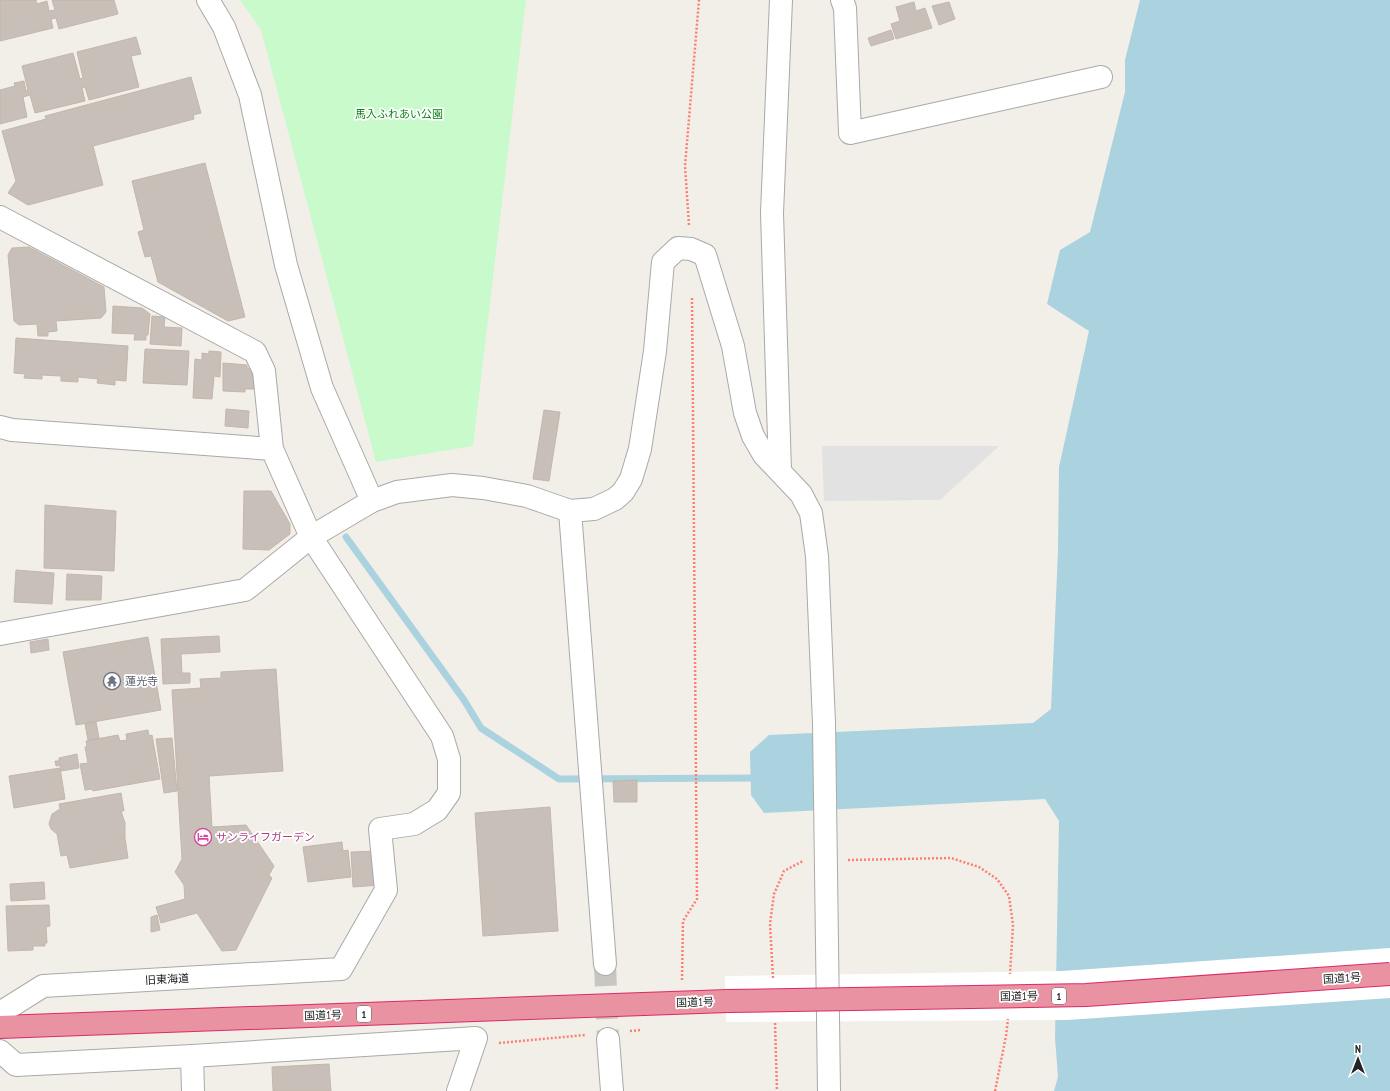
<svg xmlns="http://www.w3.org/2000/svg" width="1390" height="1091" viewBox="0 0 1390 1091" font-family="'PT Sans Narrow','Noto Sans JP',sans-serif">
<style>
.park{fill:#c8facc}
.parking{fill:#e2e2e2}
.water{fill:#aad3df}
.pier{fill:#fff}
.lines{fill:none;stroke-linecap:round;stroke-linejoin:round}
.stream{stroke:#aad3df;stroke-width:7}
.building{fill:#c7bfb8;stroke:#c4b6ab}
.minor-tunnel{stroke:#c8c6c1;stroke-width:22;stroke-dasharray:22 11;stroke-linecap:butt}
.minor-casing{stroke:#a9a9a9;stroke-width:24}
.highway-casing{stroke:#dc2a67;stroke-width:24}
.path{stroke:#fa8072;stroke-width:2.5;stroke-dasharray:2 2;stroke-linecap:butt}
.minor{stroke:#fff;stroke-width:22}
.highway{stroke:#e892a2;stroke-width:22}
.highway-bridge-casing{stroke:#dc2a67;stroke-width:24;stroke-linecap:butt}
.highway-bridge{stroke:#e892a2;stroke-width:22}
.labels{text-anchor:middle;stroke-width:3.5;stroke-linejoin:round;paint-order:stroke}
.shield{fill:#fff;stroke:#646464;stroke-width:1}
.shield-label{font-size:10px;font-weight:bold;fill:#222}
.park-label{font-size:11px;fill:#0c8416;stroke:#fff}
.worship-label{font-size:11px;fill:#5b616d;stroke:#fff;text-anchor:start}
.hotel-label{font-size:11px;fill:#b23c85;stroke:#fff;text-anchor:start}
.street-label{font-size:11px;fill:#222;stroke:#fff}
</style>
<rect width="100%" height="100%" fill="#f2efe9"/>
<!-- park -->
<path class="park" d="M240 0H526L473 446 376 462 261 30Z"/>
<!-- parking -->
<path class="parking" d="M822 446H999L940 500 824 501Z"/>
<!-- water -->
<path class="water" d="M1140 0H1390V1091H1054L1058 1077 1055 1038 1059 821 1045 799 764 813 751 795 750 752 769 735 1033 723 1051 709 1058 551 1059 467 1089 331 1047 304 1060 250 1090 232 1125 92V60Z"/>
<!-- pier -->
<path class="pier" d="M1390 948V998L1067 1020 726 1022 725 976 1062 971Z"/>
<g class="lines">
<!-- stream -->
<path class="stream" d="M346 537 464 700 481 728 559 779 759 778"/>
</g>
<!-- building -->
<g class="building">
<path d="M0 0H36L37 4 47 1 49 11 55 10 52 0H114L118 14 59 29 56 18 51 19 53 28 0 41Z"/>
<path d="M914 2 916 11 925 8 932 28 896 39 891 24 900 21 896 7Z"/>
<path d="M949 2 955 19 939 25 932 6Z"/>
<path d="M891 30 894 39 871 46 868 38Z"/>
<path d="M136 37 141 54 131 56 139 87 89 100 85 87 82 88 85 101 35 113 30 95 23 97 27 117 0 124V90L15 86 14 83 24 81 26 91 28 90 22 66 73 53 80 79 83 78 77 52Z"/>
<path d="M191 77 201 113 193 115 194 119 93 146 103 185 28 205 8 193 16 181 2 131 46 119 45 116Z"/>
<path d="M205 163 245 317 228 321 158 282 151 256 145 257 138 232 144 230 132 181Z"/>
<path d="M29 247 104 287 106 312 101 318 56 321 57 331 48 332V336H38L37 324 19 325 14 321 8 255 12 248Z"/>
<path d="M113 306 142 308 150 314 148 335H146V340H134L135 334 112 333Z"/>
<path d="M152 316 165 317 164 327 182 328 181 346 150 344Z"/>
<path d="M16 338 128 346 126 381 115 380V385L97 383 98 379 78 377V382L61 381V376L42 375V379L24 378 25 374 14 373Z"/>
<path d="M145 349 189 351 187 385 143 383Z"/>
<path d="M209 351 221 352 220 377 214 376 212 399 193 398 195 359 202 360V353L209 354Z"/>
<path d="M223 363 247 365V368L257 369 255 389H245V392L223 391Z"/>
<path d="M226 409 249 411 248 428 225 426Z"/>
<path d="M544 410 560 412 549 481 533 479Z"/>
<path d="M244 491H271L290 524V534L269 550 243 549Z"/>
<path d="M45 505 116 511 114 571 44 568Z"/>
<path d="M16 570 54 573 52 604 14 602Z"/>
<path d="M67 574 102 576 101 600H66Z"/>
<path d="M219 636 220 652 181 654 182 673H190V683L163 684 161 639Z"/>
<path d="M148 637 161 710 76 725 63 652Z"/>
<path d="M48 639 49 650 31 653 30 642Z"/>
<path d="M276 669 283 771 209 776 212 827 246 825 274 866 269 875 272 878 236 950 222 951 197 913 161 923 156 907 185 899 184 885 175 872 182 859 172 690 201 688 200 679 221 678V672Z"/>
<path d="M96 722 99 738 88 740 85 724Z"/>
<path d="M148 730 149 736 152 735 160 779 93 791 92 789 85 790 80 764 88 763 85 747 87 746 86 741 118 735 120 741 127 740 126 734Z"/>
<path d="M172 738 177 791 164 793 156 739Z"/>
<path d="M77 754 79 768 61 771 60 765 56 766 55 761H59V758Z"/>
<path d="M60 768 65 799 14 808 9 776Z"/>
<path d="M637 780V802H614L613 781Z"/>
<path d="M121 793 124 811H121L125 823V838L128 858 70 868 67 855 61 856 57 834 51 829 49 824 52 814 60 809 59 804Z"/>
<path d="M550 807 558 931 483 936 475 813Z"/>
<path d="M342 842 343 851 348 850 351 877 308 882 303 847Z"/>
<path d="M379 851 381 885 353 887 351 852Z"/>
<path d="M44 882 45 899 11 901 10 884Z"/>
<path d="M49 905 50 926 46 927 47 943H45V946H33V950L8 951 6 906Z"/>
<path d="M157 915 160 930 151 932V917Z"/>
<path d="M329 1064 331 1091H273L272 1067Z"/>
</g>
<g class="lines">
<!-- minor-tunnel -->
<path class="minor-tunnel" d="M605 964 608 1039"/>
<!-- minor casing -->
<g class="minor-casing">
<g id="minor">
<path d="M208 0 224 27 250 95 286 265 322 388 372 501"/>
<path d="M842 0 845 8 850 133 1101 77"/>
<path d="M0 217 255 352 264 371 272 449"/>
<path d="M0 427 12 430 272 449 311 537 442 736 449 759V793L437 810 414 824 380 829 386 890 341 969 43 986 0 1013"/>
<path d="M780 471 772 213 781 0"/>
<path d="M570 511 605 964"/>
<path d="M0 634 245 590 311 537 372 501 397 492 452 485 483 488 527 496 570 511 594 509 615 499 623 492 631 479 640 449 655 351 663 262 678 248 691 249 705 255 733 346 745 413 753 436 764 455 801 494 811 513 817 556 824 723 829 1091"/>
<path d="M608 1039 612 1091"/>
<path d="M0 1051 16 1065 192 1056 476 1038 458 1091"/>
<path d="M192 1056 193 1091"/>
</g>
</g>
<!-- highway casing -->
<g class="highway-casing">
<path id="highway" d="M0 1027 728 1001"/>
</g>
<!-- path -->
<g class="path">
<path d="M689 225 685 166 699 0"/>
<path d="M848 860 951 858 979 867 997 879 1009 896 1013 925 1010 974"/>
<path d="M773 978 770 924 774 894 784 871 803 861"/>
<path d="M682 980 683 921 697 899 692 296"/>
<path d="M775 1023 777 1091"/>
<path d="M630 1031 641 1030"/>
<path d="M499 1043 585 1035"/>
<path d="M995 1091 1006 1036 1008 1019"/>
</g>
<!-- minor -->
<use href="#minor" class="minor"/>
<!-- highway -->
<use href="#highway" class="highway"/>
<!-- highway-bridge casing -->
<g class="highway-bridge-casing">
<path id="highway-bridge" d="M728 1001 1086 995 1390 974"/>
</g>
<!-- highway-bridge -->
<use href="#highway-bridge" class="highway-bridge"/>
</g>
<!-- icons -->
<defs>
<g id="temple-ring" transform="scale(0.9)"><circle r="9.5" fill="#fff" stroke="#6b7280" stroke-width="1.5"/><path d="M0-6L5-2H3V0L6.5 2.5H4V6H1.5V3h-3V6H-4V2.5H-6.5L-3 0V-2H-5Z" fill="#6b7280"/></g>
<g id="hotel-ring" transform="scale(0.9)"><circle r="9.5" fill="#fff" stroke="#d1479c" stroke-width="1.5"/><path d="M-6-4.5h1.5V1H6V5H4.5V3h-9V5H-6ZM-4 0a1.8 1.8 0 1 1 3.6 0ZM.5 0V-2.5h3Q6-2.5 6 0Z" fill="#d1479c"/></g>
</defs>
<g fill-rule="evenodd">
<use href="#temple-ring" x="112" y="681"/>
<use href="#hotel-ring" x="203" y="837"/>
</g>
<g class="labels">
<!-- shield labels -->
<g class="shield">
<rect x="1052" y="988" width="14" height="16" rx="3"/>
<rect x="357" y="1006" width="14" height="16" rx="3"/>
</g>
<g class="shield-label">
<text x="1059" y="1000">1</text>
<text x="364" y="1018">1</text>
</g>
<!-- park labels -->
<g class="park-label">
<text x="399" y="118">馬入ふれあい公園</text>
</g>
<!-- worship labels -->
<g class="worship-label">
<text x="125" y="685">蓮光寺</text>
</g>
<!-- hotel labels -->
<g class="hotel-label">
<text x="216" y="841">サンライフガーデン</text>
</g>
<!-- street labels -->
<g class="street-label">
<text transform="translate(1342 978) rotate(-4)" y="4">国道1号</text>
<text transform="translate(167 979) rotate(-3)" y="4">旧東海道</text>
<text transform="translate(1019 996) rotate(-1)" y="4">国道1号</text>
<text transform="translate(695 1002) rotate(-2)" y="4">国道1号</text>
<text transform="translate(323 1015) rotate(-2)" y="4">国道1号</text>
</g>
</g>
<!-- north arrow -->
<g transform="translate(1358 1059)" stroke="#ffffff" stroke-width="3" paint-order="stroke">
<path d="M0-3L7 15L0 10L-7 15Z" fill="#222222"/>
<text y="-6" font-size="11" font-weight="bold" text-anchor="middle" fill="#222222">N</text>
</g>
</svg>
